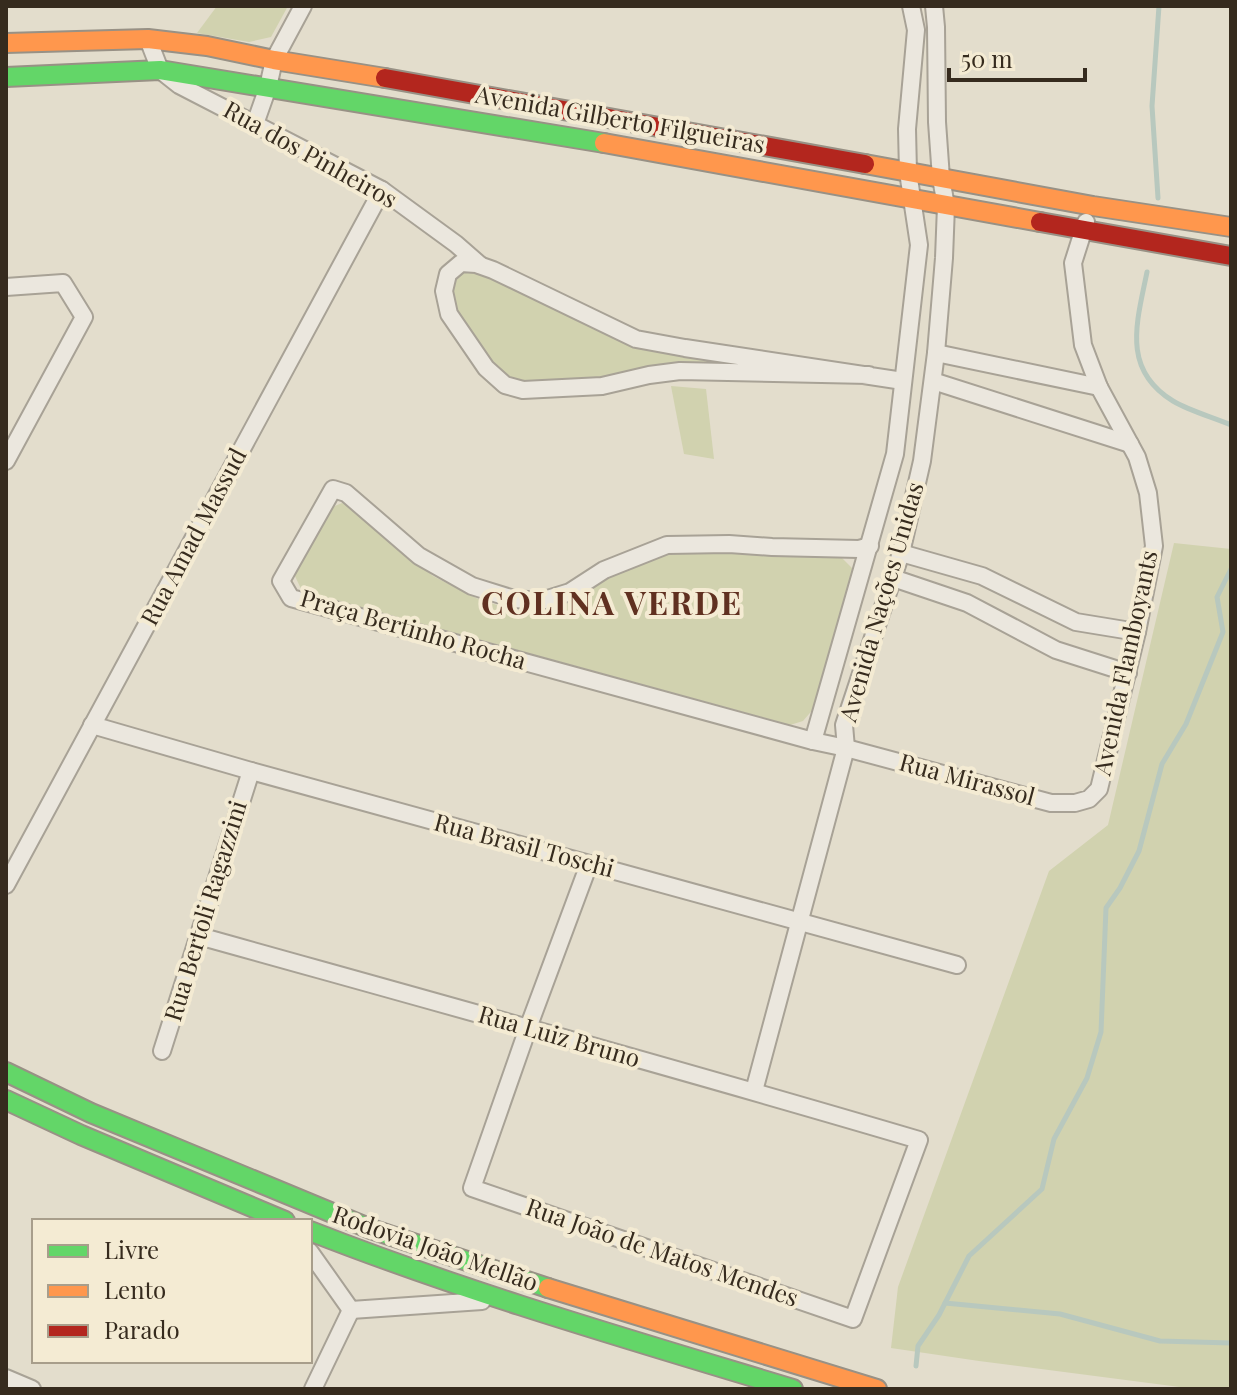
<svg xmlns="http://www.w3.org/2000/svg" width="1237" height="1395" viewBox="0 0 1237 1395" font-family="'Playfair Display',serif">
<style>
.green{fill:#d1d2af}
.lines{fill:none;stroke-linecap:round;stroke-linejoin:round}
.stream{stroke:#b8c8be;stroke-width:5}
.street-casing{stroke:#a8a296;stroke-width:20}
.fast-casing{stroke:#989185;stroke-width:22}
.slow-casing{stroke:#989185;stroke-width:22}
.jam-casing{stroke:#989185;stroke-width:22}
.street{stroke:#ebe7de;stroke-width:16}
.fast{stroke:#63d668;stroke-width:18}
.slow{stroke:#ff974d;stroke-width:18}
.jam{stroke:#b3261e;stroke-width:18}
.labels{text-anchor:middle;stroke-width:8;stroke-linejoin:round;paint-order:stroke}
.street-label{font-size:24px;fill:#362b1e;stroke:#f4ebd3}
.district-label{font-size:32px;font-weight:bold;letter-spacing:2px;fill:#603020;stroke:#f4ebd3}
</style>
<rect width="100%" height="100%" fill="#e3ddcc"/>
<!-- green -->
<g class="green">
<path d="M217 6H288L271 37 249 42 197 33Z"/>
<path d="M462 268 475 269 635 344 790 369 524 386 507 380 490 364 453 311 449 291 452 277Z"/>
<path d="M671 386 706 389 714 459 684 454Z"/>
<path d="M342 503 360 511 389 540 433 576 476 598 512 610H543L574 599 630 562 671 552 733 547 792 555 841 557 855 571 815 707 803 721 790 725 302 591 294 574 330 508Z"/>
<path d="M1174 543 1231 549V1389H1195L979 1361 891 1348 898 1287 1049 871 1108 825Z"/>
</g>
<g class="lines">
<!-- stream -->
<g class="stream">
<path d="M1158 198 1152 106 1159 6"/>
<path d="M1147 272C1137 322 1121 369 1173 401 1190 411 1212 417 1231 425"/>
<path d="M945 1303 1060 1314 1160 1341 1231 1343"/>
<path d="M916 1366 918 1346 939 1315 969 1256 1042 1189 1054 1139 1087 1078 1101 1032 1106 908 1120 888 1139 851 1162 764 1186 724 1223 632 1217 597 1231 569"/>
</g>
<!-- street casing -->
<g class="street-casing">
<g id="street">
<path d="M148 39 160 70 179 85 382 190 456 244 480 265"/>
<path d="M255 124 268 87 274 60 303 6"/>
<path d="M6 287 63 283 84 317 6 461"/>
<path d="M936 353 1099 387"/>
<path d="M869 375 680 371 649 375 602 386 523 390 505 385 486 368 449 314 444 291 448 274 461 263 476 264 493 270 636 339 685 348 903 381"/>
<path d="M933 381 1130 444"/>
<path d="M870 546 859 549 772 547 729 544 667 545 604 570 570 592 541 601 514 599 472 586 419 556 346 493 333 489 281 581 291 598 813 741 846 748 1051 803H1075L1089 799 1099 789 1137 632 1154 546 1148 493 1137 457 1099 387 1083 345 1073 263 1086 222"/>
<path d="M901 553 982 576 1076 622 1137 632"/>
<path d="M893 578 967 603 1056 650 1128 673"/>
<path d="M92 725 251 771 957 965"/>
<path d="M813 741 895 454 919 245 908 172 907 129 916 30 911 6"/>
<path d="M6 885 382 190"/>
<path d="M199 936C439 1003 679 1069 919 1140L853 1319 472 1188 528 1028 589 864"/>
<path d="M162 1051 251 771"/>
<path d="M754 1091 846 748 844 725 901 553 922 461 936 353 944 258 946 206 941 178 937 122 936 27 934 6"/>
<path d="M310 1252 351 1310 482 1301"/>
<path d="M6 1378 32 1389"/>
<path d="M313 1389 351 1310"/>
</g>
</g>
<!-- fast casing -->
<g class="fast-casing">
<g id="fast">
<path d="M6 77 160 70 604 143"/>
<path d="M6 1072 91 1113 371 1229 548 1288"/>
<path d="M6 1100 81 1135 285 1221"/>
<path d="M310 1231C468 1293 631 1340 793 1389"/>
</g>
</g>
<!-- slow casing -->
<g class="slow-casing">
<g id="slow">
<path d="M6 43 148 39 207 46 274 60 385 78"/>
<path d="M604 143 1040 222"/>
<path d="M865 164 1093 206 1231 227"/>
<path d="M548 1288 877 1389"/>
</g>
</g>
<!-- jam casing -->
<g class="jam-casing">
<g id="jam">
<path d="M385 78 865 164"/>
<path d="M1040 222 1231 256"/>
</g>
</g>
<!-- street -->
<use href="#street" class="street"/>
<!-- fast -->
<use href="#fast" class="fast"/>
<!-- slow -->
<use href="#slow" class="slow"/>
<!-- jam -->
<use href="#jam" class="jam"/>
</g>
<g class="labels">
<!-- street labels -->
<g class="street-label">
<text transform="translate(620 120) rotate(10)" y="8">Avenida Gilberto Filgueiras</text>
<text transform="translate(310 155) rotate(29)" y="8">Rua dos Pinheiros</text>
<text transform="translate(194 537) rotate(-62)" y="8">Rua Amad Massud</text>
<text transform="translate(882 602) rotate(-74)" y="8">Avenida Nações Unidas</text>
<text transform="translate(413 630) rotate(16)" y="8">Praça Bertinho Rocha</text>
<text transform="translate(1126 663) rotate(-78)" y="8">Avenida Flamboyants</text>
<text transform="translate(967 780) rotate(15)" y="8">Rua Mirassol</text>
<text transform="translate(524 846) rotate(15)" y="8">Rua Brasil Toschi</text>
<text transform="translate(206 911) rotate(-73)" y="8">Rua Bertoli Ragazzini</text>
<text transform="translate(559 1037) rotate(16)" y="8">Rua Luiz Bruno</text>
<text transform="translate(435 1249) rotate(19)" y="8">Rodovia João Mellão</text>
<text transform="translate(662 1253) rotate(19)" y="8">Rua João de Matos Mendes</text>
</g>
<!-- district labels -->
<g class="district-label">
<text x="612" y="615">COLINA VERDE</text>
</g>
</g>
<!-- border -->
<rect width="1237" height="1395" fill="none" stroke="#362b1e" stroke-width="16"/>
<!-- legend -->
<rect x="32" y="1219" width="280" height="144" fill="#f4ebd3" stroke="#a89e8b" stroke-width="2"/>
<rect x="48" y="1245" width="40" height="12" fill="#63d668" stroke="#a89e8b" stroke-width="2"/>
<text x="104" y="1259" font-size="24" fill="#362b1e">Livre</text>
<rect x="48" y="1285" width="40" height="12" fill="#ff974d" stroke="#a89e8b" stroke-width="2"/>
<text x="104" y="1299" font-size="24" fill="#362b1e">Lento</text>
<rect x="48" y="1325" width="40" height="12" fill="#b3261e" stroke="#a89e8b" stroke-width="2"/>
<text x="104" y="1339" font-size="24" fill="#362b1e">Parado</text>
<!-- scale -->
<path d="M949 68v12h136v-12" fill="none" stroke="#362b1e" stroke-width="4"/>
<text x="961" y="68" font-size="24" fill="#362b1e" stroke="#f4ebd3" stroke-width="6" paint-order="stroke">50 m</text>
</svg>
